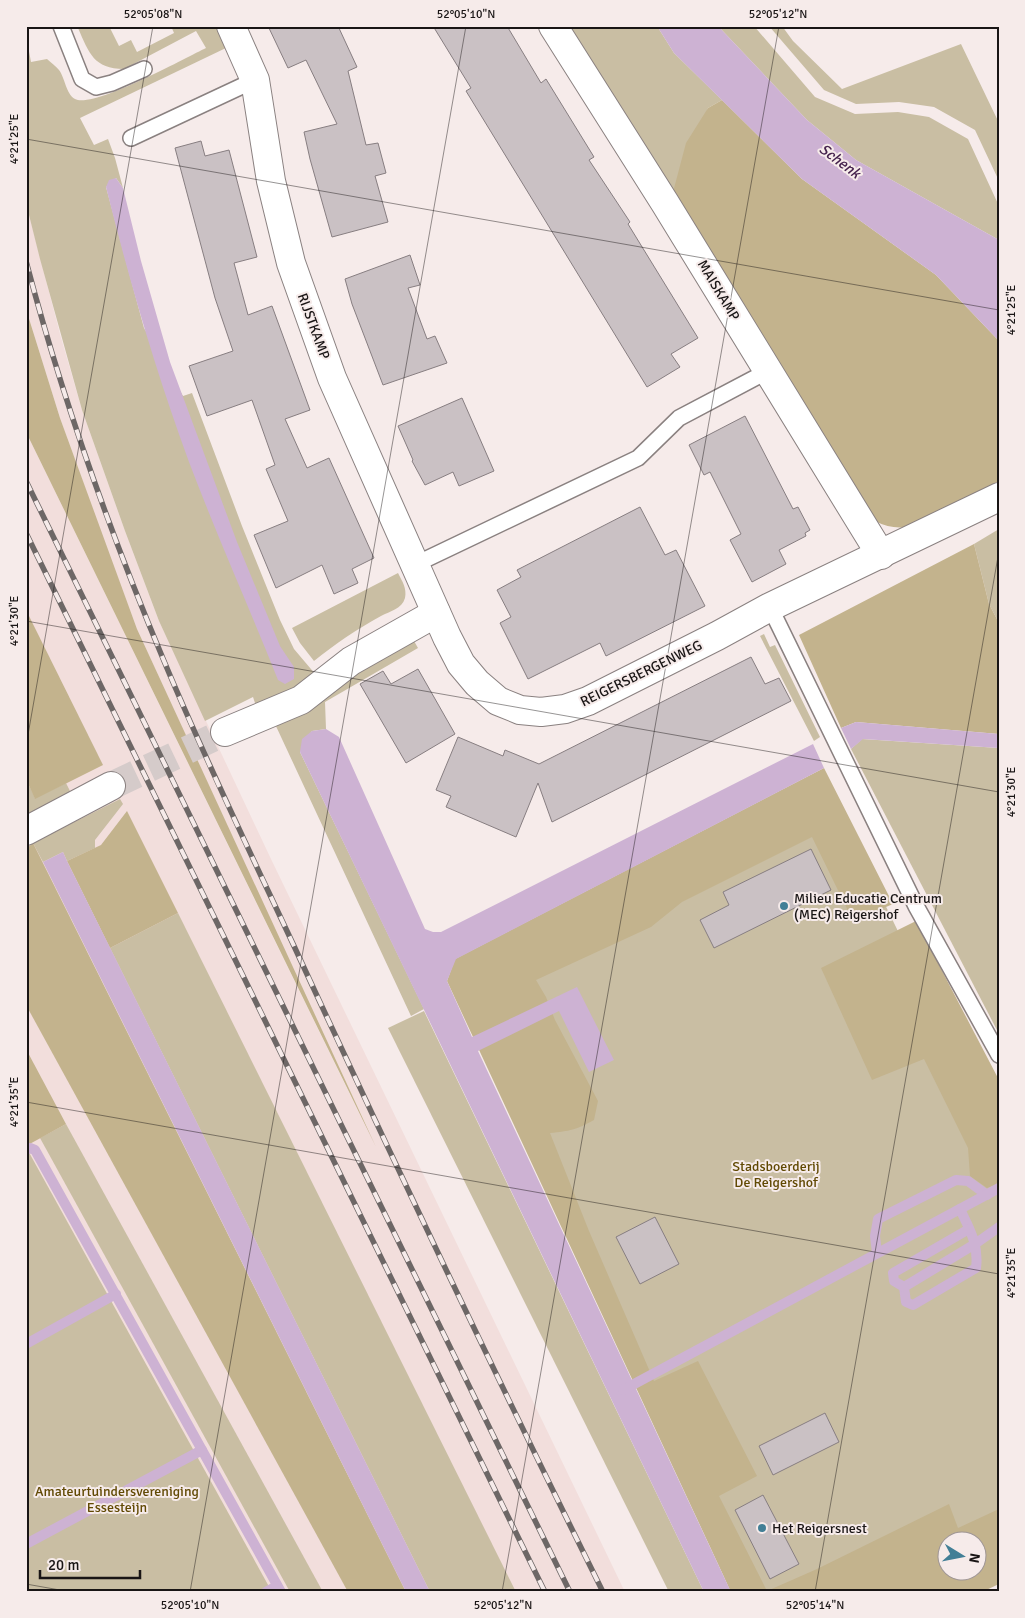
<svg xmlns="http://www.w3.org/2000/svg" width="1025" height="1618" viewBox="0 0 1025 1618" font-family="Signika,sans-serif">
<style>
.built{fill:#f2dedc}
.green{fill:#c9bea3}
.forest{fill:#c3b38d;fill-rule:evenodd}
.water{fill:#cdb2d3}
.lines{fill:none;stroke-linecap:round;stroke-linejoin:round}
.stream{stroke:#cdb2d3;stroke-width:10}
.building{fill:#cac1c4;stroke:#877e81}
.street-tunnel{stroke:#d5cbca;stroke-width:28;stroke-dasharray:28 14;stroke-linecap:butt}
.lane-casing{stroke:#8a8180;stroke-width:18}
.street-casing{stroke:#8a8180;stroke-width:30}
.lane{stroke:#fff;stroke-width:15}
.street{stroke:#fff;stroke-width:28}
.rail-casing{stroke:#6d6766;stroke-width:5.5}
.rail{stroke:#f6ebea;stroke-width:4;stroke-dasharray:11;stroke-linecap:butt}
.ticks{fill:none;stroke:#191515;stroke-width:1;stroke-opacity:0.45}
.poi-dot{fill:#427f96;stroke:#f6ebea;stroke-width:2}
.labels{text-anchor:middle;stroke-width:4;stroke-linejoin:round;paint-order:stroke}
.street-label{font-size:14px;fill:#191515;stroke:#f6ebea}
.poi-label{font-size:14px;fill:#191515;stroke:#f6ebea;text-anchor:start}
.park-label{font-size:14px;fill:#614903;stroke:#f6ebea}
.water-label{font-size:15px;font-style:italic;fill:#45224d;stroke:#f6ebea}
.neatline{fill:none;stroke:#191515;stroke-width:2}
.ticks-label{font-size:12px;text-anchor:middle;fill:#191515}
</style>
<rect width="100%" height="100%" fill="#f6ebea"/>
<!-- built -->
<path class="built" d="M26 203 60 334 82 410 125 531 159 621 271 859 625 1592H26V432L361 1117 137 629 103 538 60 418 26 309Z"/>
<!-- green -->
<g class="green">
<path d="M81 26H109L119 46 131 40 137 52 174 33 171 26H218L228 47 80 118 94 145 108 139 115 158 123 188 116 178 106 187 144 328 183 396 192 393 242 526 280 620 294 649 316 675 301 687 256 706 253 697 205 721 159 621 125 531 82 410 40 259 26 203V35L31 62 47 59C51 63 56 66 59 70 65 78 66 94 75 99 93 109 185 58 206 48L196 31 124 69C94 69 89 53 78 28Z"/>
<path d="M565 26H657L674 53 722 100 708 108 672 196Z"/>
<path d="M718 26H754L815 97 855 114 898 112 929 117 968 139 999 206V240L856 160 807 120Z"/>
<path d="M769 26H782L793 41 842 89 961 44 999 123V181L975 130 934 107 899 102 856 104 824 90Z"/>
<path d="M999 529V623L989 604 974 544Z"/>
<path d="M398 573C402 581 407 588 405 598 402 609 390 611 381 616 357 629 335 644 314 661L300 643 292 628Z"/>
<path d="M764 634 770 647 775 645 820 737 814 741 760 636Z"/>
<path d="M414 641 418 648 325 702 326 729 312 731 300 752 424 1009 411 1016 275 724 370 664Z"/>
<path d="M862 739 999 748V1034L851 749Z"/>
<path d="M821 773 986 1112 999 1134V1530L948 1540 866 1592H731L457 961Z"/>
<path d="M26 779 35 798 66 783 72 795 26 817Z"/>
<path d="M120 799 123 804 95 840V848L67 861 63 852 43 862 33 843Z"/>
<path d="M178 913 516 1592H430L110 948Z"/>
<path d="M424 1011 704 1592H669L388 1028Z"/>
<path d="M66 1124 323 1592H290L40 1138Z"/>
<path d="M26 1147 272 1592H26Z"/>
</g>
<!-- forest -->
<g class="forest">
<path d="M722 100 802 179 936 275 999 341V481L920 524C903 529 891 529 875 521L672 196 686 143 708 108Z"/>
<path d="M26 309 60 418 137 629 376 1147 26 432Z"/>
<path d="M974 544 989 604 999 623V734L856 722 841 728 799 635Z"/>
<path d="M26 610 103 765 35 799 26 779Z"/>
<path d="M824 768 893 904 853 921 812 837 682 902 651 927 536 980 546 997 555 1020 598 1101 594 1120C576 1130 570 1131 550 1133L589 1231 654 1381 698 1361 757 1476 719 1496 767 1591 817 1569 949 1504 958 1528 999 1509V1584L982 1592H731L447 981 455 959ZM948 1540H978V1570H948Z"/>
<path d="M127 811 178 913 110 948 67 861 101 845Z"/>
<path d="M33 843 406 1592H348L26 1005V849Z"/>
<path d="M916 921 999 1080V1184L987 1188 970 1176 968 1148 924 1059 872 1080 821 968Z"/>
<path d="M26 1049 66 1124 26 1146Z"/>
</g>
<!-- water -->
<g class="water">
<path d="M657 26H718L807 120 856 160 999 240V341L936 275 802 179 674 53Z"/>
<path d="M116 178 123 188 141 261 170 362 237 542 280 646 294 667V679L285 684 278 680C249 607 217 536 189 462 156 372 129 280 106 187L109 180Z"/>
<path d="M856 722 999 734V748L863 739 851 749 841 728Z"/>
<path d="M326 729 339 737 425 929 433 932H441L813 744 824 768 456 959 447 981 472 1037 577 987 614 1060 589 1072 559 1011 478 1051 731 1592H704L300 752 302 739 312 731Z"/>
<path d="M63 852 67 861 430 1592H406L43 862Z"/>
</g>
<g class="lines">
<!-- stream -->
<g class="stream">
<path d="M26 1150 30 1148 35 1150 281 1592"/>
<path d="M960 1209C970 1230 979 1245 976 1268L913 1305 906 1302 904 1287 975 1244 999 1227"/>
<path d="M877 1253 875 1236 878 1219 956 1180 968 1181 987 1195"/>
<path d="M904 1287 894 1281 893 1273 969 1229"/>
<path d="M26 1344 116 1294"/>
<path d="M623 1390 999 1188"/>
<path d="M26 1544 202 1450"/>
<path d="M266 1592 277 1586"/>
</g>
</g>
<!-- building -->
<g class="building">
<path d="M268 26H338L357 67 348 71 366 145 378 143 386 173 375 176 388 222 332 237 310 159 304 132 337 124 306 60 288 68Z"/>
<path d="M433 26H507L541 83 546 79 594 157 589 160 630 222 628 224 698 338 671 354 680 367 647 387 466 91 471 88Z"/>
<path d="M201 141 205 156 229 150 257 257 234 263 248 315 272 306 310 410 285 419 307 468 329 458 374 558 352 569 358 583 334 594 322 565 276 588 254 535 288 521 266 469 275 465 252 400 207 416 189 366 233 351 215 298 175 148Z"/>
<path d="M410 255 420 285 408 288 427 339 435 336 447 363 383 385 352 304 345 279Z"/>
<path d="M462 398 494 471 459 486 453 472 425 485 412 461 413 460 398 426Z"/>
<path d="M745 416 793 509 798 507 810 530 805 533 806 536 779 550 786 564 752 582 730 540 741 534 710 472 704 475 689 445Z"/>
<path d="M640 507 665 555 676 550 705 606 606 656 600 643 528 679 500 623 511 617 497 590 521 577 517 570Z"/>
<path d="M751 657 765 684 779 678 791 701 552 822 538 783 516 837 446 807 451 796 436 790 458 737 503 756 505 750 539 764Z"/>
<path d="M418 669 455 734 406 763 360 684 383 671 391 684Z"/>
<path d="M811 849 831 890 714 948 700 920 729 905 723 892Z"/>
<path d="M655 1217 679 1264 640 1284 616 1237Z"/>
<path d="M825 1413 839 1442 773 1475 759 1446Z"/>
<path d="M763 1495 799 1564 770 1579 735 1510Z"/>
</g>
<g class="lines">
<!-- street-tunnel -->
<path class="street-tunnel" d="M111 786 225 732"/>
<!-- lane casing -->
<g class="lane-casing">
<g id="lane">
<path d="M61 26 82 79 96 87 112 83 144 69"/>
<path d="M131 138 255 80"/>
<path d="M414 565 638 458 679 418 768 371"/>
<path d="M770 607 916 906 999 1055"/>
</g>
</g>
<!-- street casing -->
<g class="street-casing">
<g id="street">
<path d="M231 26 255 80 271 181 291 263 332 378 447 637 461 664 477 683 498 701 520 710 541 712 565 709 588 701 717 636 770 607 999 497"/>
<path d="M553 26 665 203 881 555"/>
<path d="M225 732 301 700 351 661 436 613"/>
<path d="M26 831 111 786"/>
</g>
</g>
<!-- lane -->
<use href="#lane" class="lane"/>
<!-- street -->
<use href="#street" class="street"/>
<!-- rail casing -->
<g class="rail-casing">
<g id="rail">
<path d="M26 261C62 398 109 530 164 661 204 757 250 852 294 946 394 1163 497 1378 603 1592"/>
<path d="M26 481 570 1592"/>
<path d="M26 533 545 1592"/>
</g>
</g>
<!-- rail -->
<use href="#rail" class="rail"/>
</g>
<!-- ticks -->
<path class="ticks" d="M26 139 999 310M26 621 999 792M26 746 153 26M26 1102 999 1274M26 1584 71 1592M190 1592 466 26M502 1592 779 26M815 1592 999 551"/>
<!-- markers -->
<g class="poi-dot">
<circle cx="784" cy="906" r="5"/>
<circle cx="762" cy="1528" r="5"/>
</g>
<g class="labels">
<!-- street labels -->
<g class="street-label">
<text transform="translate(719 290) rotate(59)" y="5">MAISKAMP</text>
<text transform="translate(314 326) rotate(70)" y="5">RIJSTKAMP</text>
<text transform="translate(641 673) rotate(-26)" y="5">REIGERSBERGENWEG</text>
</g>
<!-- poi labels -->
<g class="poi-label">
<text x="794" y="903">Milieu Educatie Centrum<tspan x="794" dy="16">(MEC) Reigershof</tspan></text>
<text x="772" y="1533">Het Reigersnest</text>
</g>
<!-- park labels -->
<g class="park-label">
<text x="776" y="1171">Stadsboerderij<tspan x="776" dy="16">De Reigershof</tspan></text>
<text x="117" y="1496">Amateurtuindersvereniging<tspan x="117" dy="16">Essesteijn</tspan></text>
</g>
<!-- water labels -->
<g class="water-label">
<text transform="translate(840 161) rotate(37)" y="5">Schenk</text>
</g>
</g>
<!-- border -->
<rect width="1025" height="1618" fill="none" stroke="#f6ebea" stroke-width="55"/>
<!-- north arrow -->
<g transform="translate(962 1556) rotate(100)"><circle r="24" fill="#f6ebea" stroke="#9e9595"/>
<path d="M0-4L9 19L0 12L-9 19Z" fill="#427f96"/>
<text y="-8" font-size="14" font-weight="bold" text-anchor="middle" fill="#191515">N</text>
</g>
<!-- scale -->
<path d="M40 1570v8h100v-8" fill="none" stroke="#191515" stroke-width="2.5"/>
<text x="48" y="1570" font-size="15" fill="#191515" stroke="#f6ebea" stroke-width="4" paint-order="stroke">20 m</text>
<rect x="28" y="28" width="970" height="1562" class="neatline"/>
<g class="ticks-label">
<text x="153" y="18">52°05'08"N</text>
<text x="466" y="18">52°05'10"N</text>
<text x="778" y="18">52°05'12"N</text>
<text transform="translate(14 139) rotate(-90)" y="4">4°21'25"E</text>
<text transform="translate(1011 310) rotate(-90)" y="4">4°21'25"E</text>
<text transform="translate(14 621) rotate(-90)" y="4">4°21'30"E</text>
<text transform="translate(1011 792) rotate(-90)" y="4">4°21'30"E</text>
<text transform="translate(14 1102) rotate(-90)" y="4">4°21'35"E</text>
<text transform="translate(1011 1273) rotate(-90)" y="4">4°21'35"E</text>
<text x="190" y="1609">52°05'10"N</text>
<text x="503" y="1609">52°05'12"N</text>
<text x="815" y="1609">52°05'14"N</text>
</g>
</svg>
